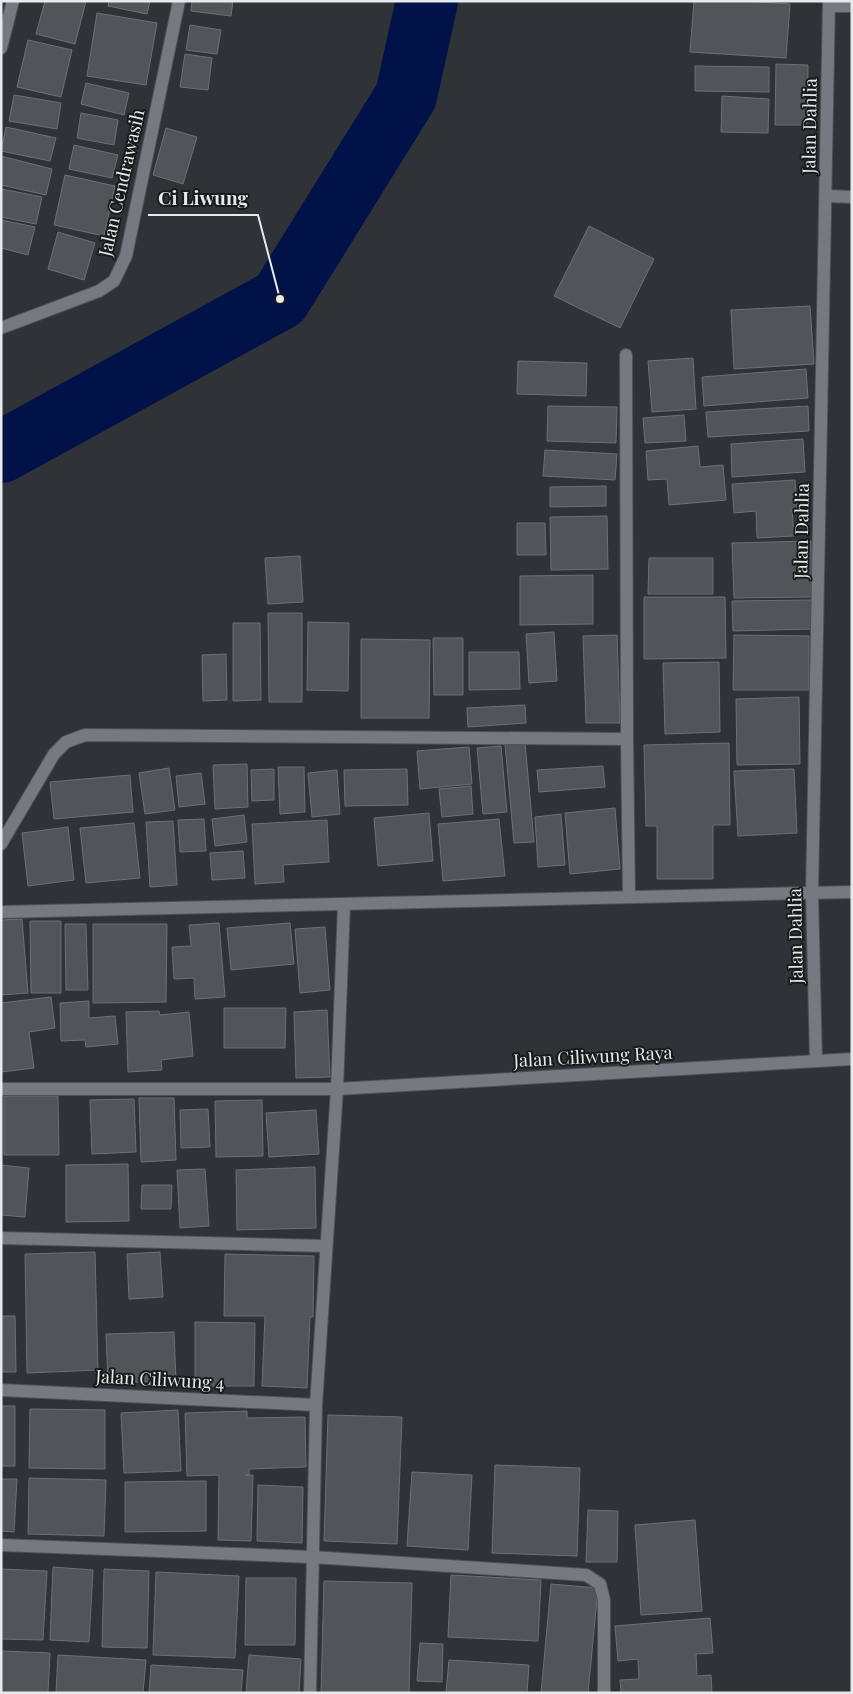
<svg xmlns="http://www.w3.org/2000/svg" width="853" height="1694" viewBox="0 0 853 1694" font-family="'Playfair Display',serif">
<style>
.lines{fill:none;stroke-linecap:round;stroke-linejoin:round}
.river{stroke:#001248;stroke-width:62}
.building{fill:#51555a;stroke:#6d7076}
.street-casing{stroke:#4d5054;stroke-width:14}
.street{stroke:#767a80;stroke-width:12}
.labels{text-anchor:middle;stroke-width:4;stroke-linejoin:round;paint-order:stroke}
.street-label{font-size:18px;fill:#e7e9ec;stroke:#191a1c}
.leader{fill:none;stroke:#e7e9ec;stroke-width:2}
.callout-dot{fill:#e7e9ec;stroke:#191a1c;stroke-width:2}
.callout-label{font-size:19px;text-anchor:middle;font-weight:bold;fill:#e7e9ec;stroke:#191a1c;stroke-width:4;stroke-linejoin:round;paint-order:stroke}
</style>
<rect width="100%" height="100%" fill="#2f3237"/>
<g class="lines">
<!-- river -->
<path class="river" d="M1 452 280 299 406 96 427 1"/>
</g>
<!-- building -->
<g class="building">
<path d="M45 1H86L75 44 36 34Z"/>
<path d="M109 1H150L147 14 108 6Z"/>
<path d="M192 1H233L231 16 191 11Z"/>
<path d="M694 1H746L790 4 786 58 690 52Z"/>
<path d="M97 13 157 23 146 85 87 76Z"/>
<path d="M190 25 221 30 217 54 186 50Z"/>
<path d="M28 40 72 50 61 97 17 87Z"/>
<path d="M185 54 212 58 208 90 180 87Z"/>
<path d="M776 64 808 65 807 125H775Z"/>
<path d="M695 66 769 67V92L695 91Z"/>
<path d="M86 83 129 93 124 115 81 104Z"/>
<path d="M14 95 61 103 57 129 9 121Z"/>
<path d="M722 96 769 99 768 133 721 132Z"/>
<path d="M81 113 118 120 114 145 77 138Z"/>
<path d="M6 127 56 138 50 161 1 151Z"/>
<path d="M166 128 197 137 183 184 153 175Z"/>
<path d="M74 145 118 155 112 178 69 169Z"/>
<path d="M1 156 52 169 46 195 1 185Z"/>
<path d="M65 175 115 186 104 236 54 225Z"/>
<path d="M2 189 42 197 36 224 1 217Z"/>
<path d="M1 220 35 227 28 255 1 248Z"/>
<path d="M589 226 654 259 620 328 554 296Z"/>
<path d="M58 232 95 243 84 280 48 269Z"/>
<path d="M810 306 814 364 734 369 731 310Z"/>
<path d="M693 358 696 409 652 412 648 361Z"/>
<path d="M518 361 587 363 586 396 517 394Z"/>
<path d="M806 369 808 398 704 406 702 377Z"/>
<path d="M548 406 617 407 616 443 547 441Z"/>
<path d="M808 406 809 431 708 437 706 412Z"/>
<path d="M684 415 686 441 645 443 643 418Z"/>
<path d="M803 439 805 472 732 477 731 444Z"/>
<path d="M698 446 700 467 723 465 726 500 669 505 667 479 648 480 646 451Z"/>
<path d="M545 450 617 454 615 480 543 476Z"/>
<path d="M795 480 797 509H792L794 536 757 538 756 511 734 513 732 484Z"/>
<path d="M606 486V506L550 507V487Z"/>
<path d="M607 516 608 569 551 570 550 517Z"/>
<path d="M517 523H545L546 555H517Z"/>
<path d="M811 541 812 597 734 598 732 543Z"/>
<path d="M300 556 303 602 268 604 265 558Z"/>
<path d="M649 558H713V594H648Z"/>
<path d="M593 575V624L520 625V576Z"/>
<path d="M644 597H725L726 658 644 659Z"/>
<path d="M812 600 813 629 733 631 732 601Z"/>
<path d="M268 613H302V702H269Z"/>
<path d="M308 622 349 623 348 691 307 690Z"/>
<path d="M233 623H260L261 700 233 701Z"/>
<path d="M554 632 557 681 529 683 526 634Z"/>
<path d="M617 635 620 723H586L583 636Z"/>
<path d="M734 635 809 636V690H733Z"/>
<path d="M433 638H463V695H434Z"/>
<path d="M361 639 430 640 429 718H361Z"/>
<path d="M469 652H519L520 689 469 690Z"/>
<path d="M226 654 227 700 203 701 202 655Z"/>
<path d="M719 662 720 732 665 734 663 663Z"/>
<path d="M799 697 800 764 737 765 736 699Z"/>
<path d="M525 705 526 723 468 727 467 708Z"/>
<path d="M525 742 534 842 514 843 505 744Z"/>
<path d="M729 743 730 825H713V879H657V826H646L644 745Z"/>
<path d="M501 746 507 812 483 814 477 748Z"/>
<path d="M469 747 472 784 420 789 417 751Z"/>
<path d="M247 764 248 807 215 809 213 765Z"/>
<path d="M603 766 605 787 539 792 537 770Z"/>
<path d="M278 767H304L305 812 280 814Z"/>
<path d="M169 768 175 810 145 814 139 773Z"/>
<path d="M274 769V800L252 801 251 770Z"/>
<path d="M407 769 408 805 345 806 344 770Z"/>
<path d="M794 769 797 833 738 836 734 771Z"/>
<path d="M337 770 340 814 312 817 308 773Z"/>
<path d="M201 773 205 804 179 807 176 776Z"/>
<path d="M130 775 133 812 54 819 50 782Z"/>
<path d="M471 786 473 814 442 817 439 789Z"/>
<path d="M615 808 620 869 570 874 565 813Z"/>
<path d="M429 813 433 861 378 866 374 818Z"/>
<path d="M561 814 565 865 538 867 535 817Z"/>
<path d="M244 815 247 842 215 846 212 819Z"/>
<path d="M204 819 206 851 180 852 178 820Z"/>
<path d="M499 819 505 876 443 881 438 824Z"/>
<path d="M327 820 329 862 283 865 284 882 255 884 252 824Z"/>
<path d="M173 821 177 885 150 887 146 822Z"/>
<path d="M134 823 140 878 86 883 80 828Z"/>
<path d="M68 827 74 880 28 886 22 833Z"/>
<path d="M243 851 245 878 212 880 210 853Z"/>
<path d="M22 919 28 993 1 995V920Z"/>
<path d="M30 921H61V993H31Z"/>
<path d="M219 923 225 997 195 999 194 978 174 979 172 947 191 946 189 925Z"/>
<path d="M290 923 294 964 231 970 227 928Z"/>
<path d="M65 924H86L88 990H66Z"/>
<path d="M93 924H167L166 1002 93 1003Z"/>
<path d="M325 927 330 990 300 993 295 929Z"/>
<path d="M51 997 55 1028 29 1032 34 1068 1 1072V1003Z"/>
<path d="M89 1001V1018L115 1016 118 1044 86 1047 85 1040 61 1041 60 1003Z"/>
<path d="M224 1008H286L285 1048H224Z"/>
<path d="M327 1010 330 1077 296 1078 294 1012Z"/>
<path d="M159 1011 160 1015 189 1012 193 1056 161 1060 162 1070 128 1072 126 1012Z"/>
<path d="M4 1096H58L59 1155H4Z"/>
<path d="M139 1098H174L176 1160 141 1162Z"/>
<path d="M134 1099 136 1152 92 1154 90 1100Z"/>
<path d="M262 1100 263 1156 216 1157 215 1101Z"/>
<path d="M208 1109 210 1147 181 1148 180 1110Z"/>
<path d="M316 1110 319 1154 269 1157 266 1113Z"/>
<path d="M128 1164 129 1221 66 1222V1165Z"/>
<path d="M1 1165 29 1168 25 1217 1 1215Z"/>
<path d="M315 1167 316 1228 237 1230 236 1170Z"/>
<path d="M205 1169 209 1226 180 1228 177 1170Z"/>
<path d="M142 1185H172L171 1209H141Z"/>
<path d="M95 1252 98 1370 27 1373 25 1254Z"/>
<path d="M160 1252 163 1297 129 1299 127 1254Z"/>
<path d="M225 1254 314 1256 313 1317H310L307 1388 262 1386 265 1316H224Z"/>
<path d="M1 1316H15L16 1372H1Z"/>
<path d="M195 1322 255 1323 254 1386H195Z"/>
<path d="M174 1332 176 1381 108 1383 106 1334Z"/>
<rect x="1" y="1406" width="14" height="60"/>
<path d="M30 1409 105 1410V1469L29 1468Z"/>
<path d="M178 1410 181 1471 124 1473 121 1413Z"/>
<path d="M247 1411V1418L305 1417 306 1467 249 1469V1475H245H253L251 1541 218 1540 219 1475 187 1476 185 1413Z"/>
<path d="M328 1415 402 1417 397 1544 324 1541Z"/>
<path d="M495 1465 580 1468 577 1556 492 1553Z"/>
<path d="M412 1472 472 1475 468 1550 407 1546Z"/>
<path d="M29 1478 106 1480 104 1536 28 1534Z"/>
<path d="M1 1479H17L14 1532 1 1531Z"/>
<path d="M206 1481V1531L125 1532V1482Z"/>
<path d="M258 1485 303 1487 302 1543 257 1541Z"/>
<path d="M588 1510 618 1511 617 1562H586Z"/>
<path d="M695 1520 702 1611 641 1615 635 1525Z"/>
<path d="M53 1567 93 1570 89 1642 50 1640Z"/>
<path d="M1 1569 47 1571 43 1640 1 1639Z"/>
<path d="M104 1569 149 1571 147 1648 102 1647Z"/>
<path d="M156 1572 239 1576 235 1658 153 1655Z"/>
<path d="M451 1575 541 1580 538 1641 448 1637Z"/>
<path d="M246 1578H296L295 1645H245Z"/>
<path d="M324 1581 412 1583 409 1693H321Z"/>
<path d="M551 1584 598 1588 588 1693H541Z"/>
<path d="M710 1618 713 1653 696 1654 697 1676 711 1675 712 1693H621L620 1680 639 1679 638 1659 618 1661 615 1626Z"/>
<path d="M420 1643 443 1644 442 1682 417 1681Z"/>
<path d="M1 1651 50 1653 48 1693H1Z"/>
<path d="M58 1655 146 1660 143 1693H56Z"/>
<path d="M249 1655 301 1659 299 1693H246Z"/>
<path d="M449 1660 529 1665 527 1693H446Z"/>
<path d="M151 1665 243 1670 241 1693H149Z"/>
</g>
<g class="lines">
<!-- street casing -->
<g class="street-casing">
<g id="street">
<path d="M829 6H852"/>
<path d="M1 48 13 1"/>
<path d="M826 196 852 197"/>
<path d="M1 328 99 291 114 281 126 256 179 1"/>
<path d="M626 355 627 739 629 897"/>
<path d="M1 844 54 754 66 742 85 735 627 739"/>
<path d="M1 912 852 892"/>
<path d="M816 1061 812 893 829 1"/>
<path d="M1 1089H337L852 1059"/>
<path d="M1 1238 326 1246"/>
<path d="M1 1390 316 1405"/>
<path d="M1 1545 312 1557 586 1575 600 1584 604 1600V1693"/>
<path d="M310 1693 316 1405 337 1089 344 904"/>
</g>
</g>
<!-- street -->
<use href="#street" class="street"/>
</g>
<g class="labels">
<!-- street labels -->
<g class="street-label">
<text transform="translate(810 126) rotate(-89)" y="6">Jalan Dahlia</text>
<text transform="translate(122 183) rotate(-77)" y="6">Jalan Cendrawasih</text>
<text transform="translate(802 531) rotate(-89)" y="6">Jalan Dahlia</text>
<text transform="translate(796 936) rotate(-91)" y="6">Jalan Dahlia</text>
<text transform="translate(593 1057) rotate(-3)" y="6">Jalan Ciliwung Raya</text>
<text transform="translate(160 1380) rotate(3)" y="6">Jalan Ciliwung 4</text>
</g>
</g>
<!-- callouts -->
<path class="leader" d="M280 299L258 215H148"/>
<circle class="callout-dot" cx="280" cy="299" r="5"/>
<g class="callout-label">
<text x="203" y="205">Ci Liwung</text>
</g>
<!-- border -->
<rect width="853" height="1694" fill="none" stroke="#e7e9ec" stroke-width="5"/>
</svg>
